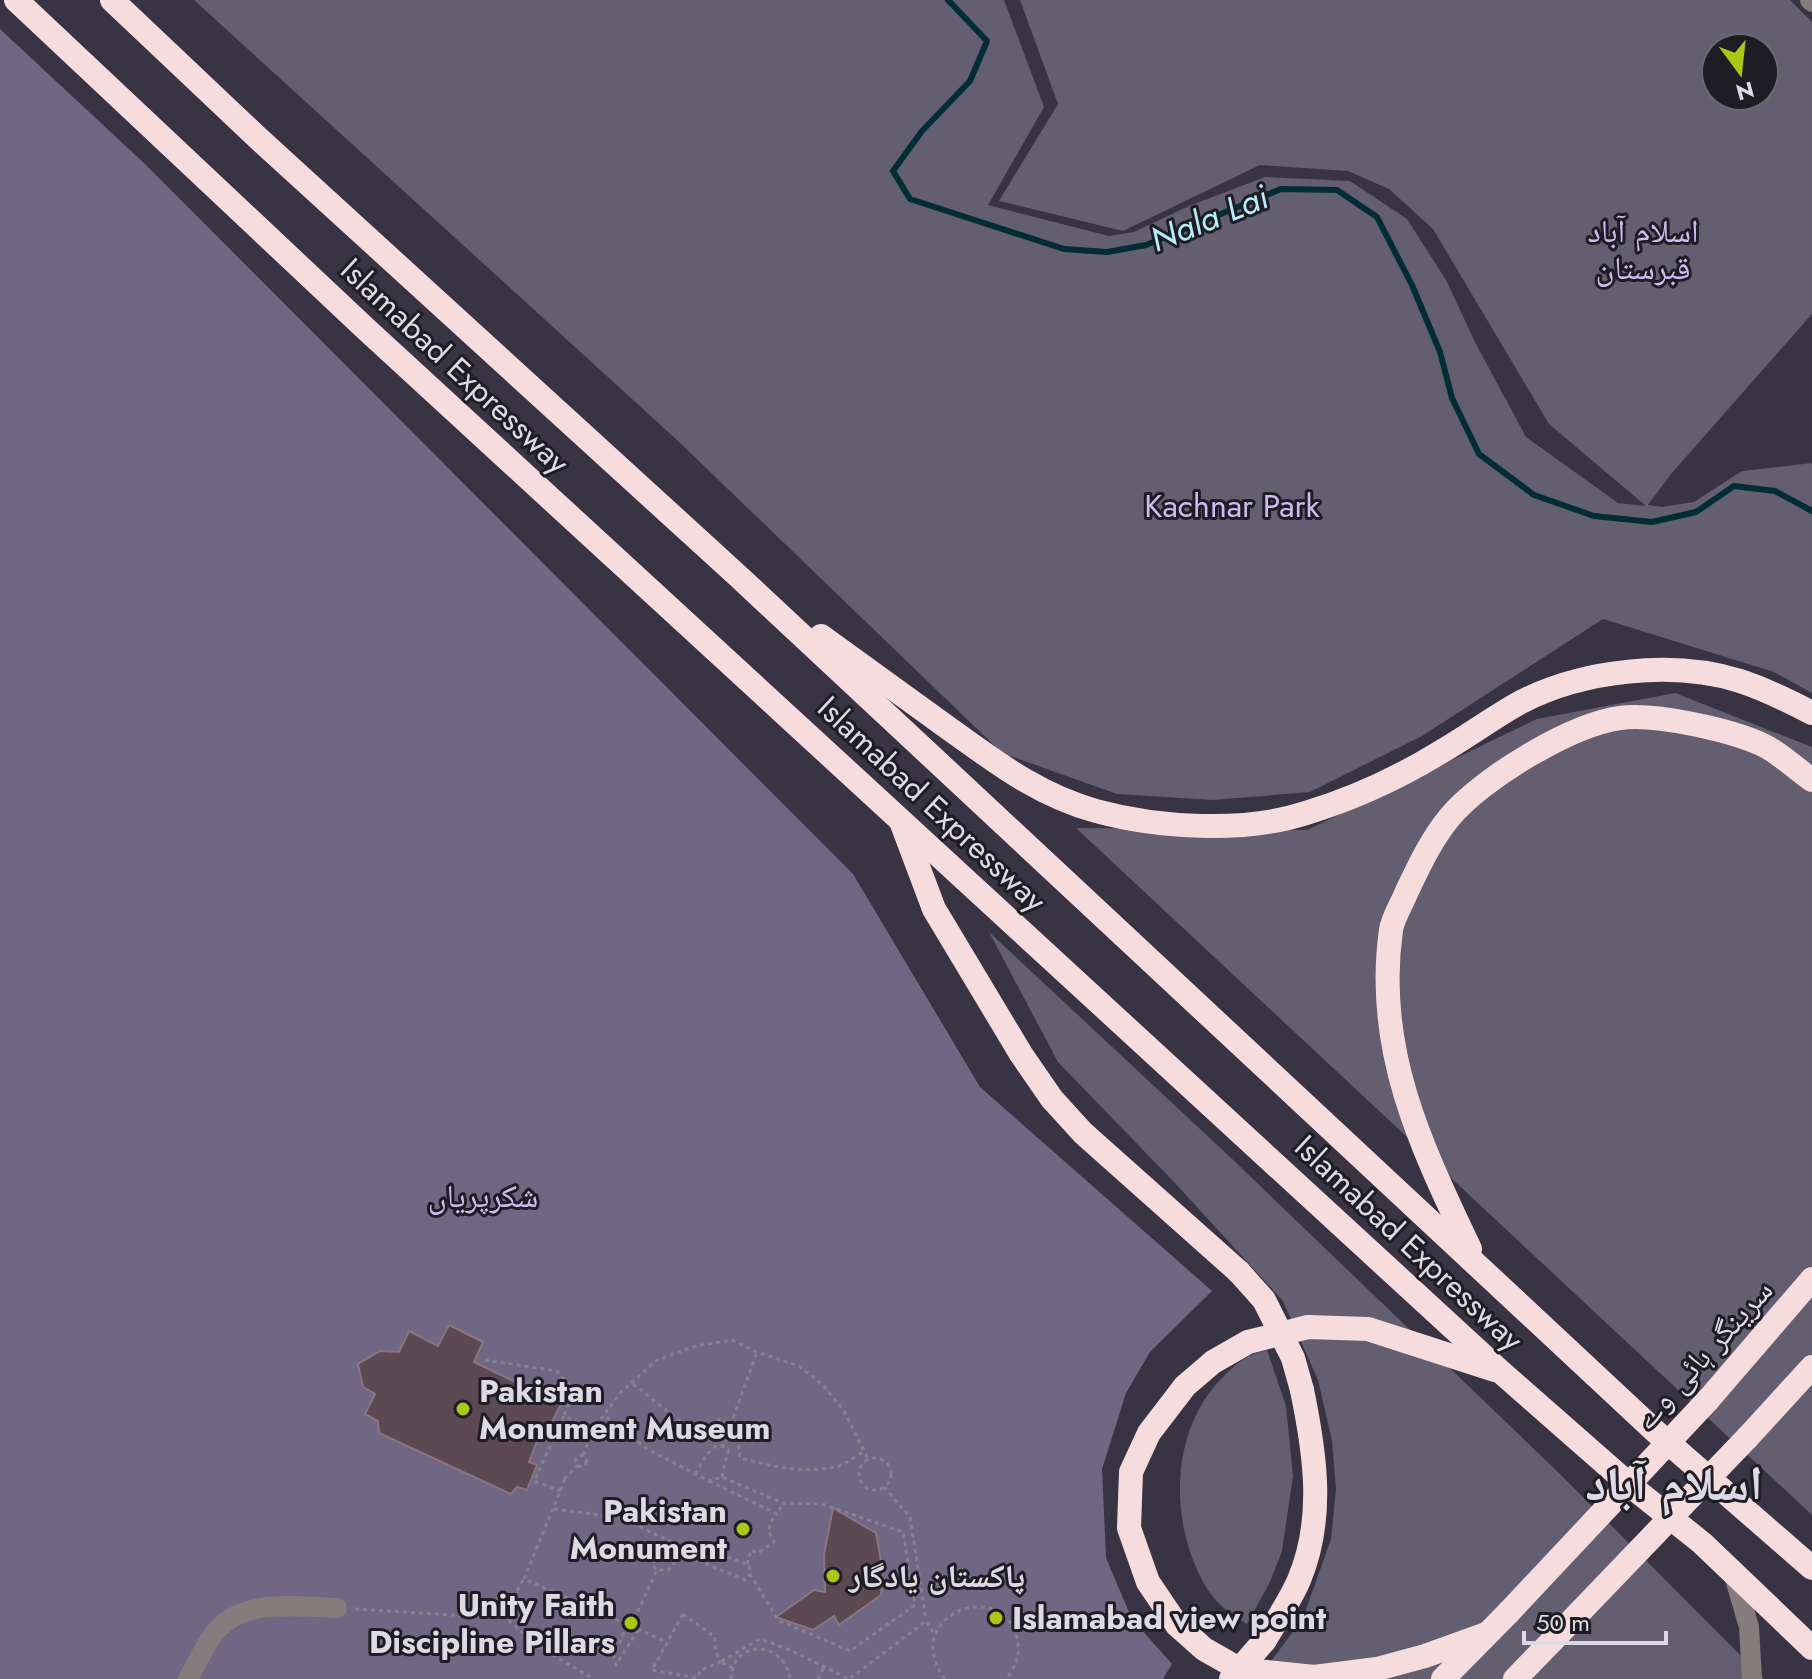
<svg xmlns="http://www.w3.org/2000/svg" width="1812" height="1679" viewBox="0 0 1812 1679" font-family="Jost,'Noto Naskh Arabic',sans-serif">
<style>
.green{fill:#635e70;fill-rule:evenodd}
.forest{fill:#706784}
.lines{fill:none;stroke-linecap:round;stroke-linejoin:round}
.stream{stroke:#022c36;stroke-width:6}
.building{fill:#5c4952;stroke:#8b7680;stroke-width:2}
.path{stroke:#868290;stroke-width:3;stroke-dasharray:4 4;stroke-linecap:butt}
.minor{stroke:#877c7d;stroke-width:20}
.highway{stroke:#f7dcde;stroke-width:24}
.highway-bridge{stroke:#f7dcde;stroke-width:24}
.poi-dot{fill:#abc716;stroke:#1f1d24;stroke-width:3}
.labels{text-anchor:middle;stroke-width:6;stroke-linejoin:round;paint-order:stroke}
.park-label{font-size:32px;fill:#cdbcf3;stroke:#1f1d24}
.street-label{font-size:32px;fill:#dddae5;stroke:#1f1d24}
.poi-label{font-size:32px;font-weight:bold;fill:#dddae5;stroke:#1f1d24;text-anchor:start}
.water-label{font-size:34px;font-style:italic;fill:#b5edfe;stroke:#1f1d24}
.town-label{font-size:48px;font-weight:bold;fill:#dddae5;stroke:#1f1d24}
</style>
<rect width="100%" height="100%" fill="#393444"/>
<!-- green -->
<g class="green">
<path d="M194 0H1004L1044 107 988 205 1109 236 1134 232 1189 206 1265 177 1350 181 1407 219 1446 280 1476 344 1526 437 1618 503 1646 506 1549 424 1433 229 1389 189 1348 171 1260 165 1123 231 999 201 1058 104 1020 0H1790L1812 22V314L1671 474 1648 505 1662 507 1694 502 1742 471 1812 463V693L1774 672 1603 619 1422 736 1310 792 1213 800 1117 794 1002 753 677 440ZM1716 48H1764V96H1716Z"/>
<path d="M1675 693 1812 747V1515L1076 828 1307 830 1537 719Z"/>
<path d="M989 932 1229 1156 1559 1473 1764 1679H1258L1303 1618 1331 1539 1336 1489 1332 1441 1318 1380 1283 1301 1174 1182 1058 1062Z"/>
<path d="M1267 1350 1286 1406 1293 1476 1282 1551 1270 1582 1247 1624C1231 1614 1216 1604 1206 1587 1169 1524 1169 1433 1221 1379 1237 1363 1245 1355 1267 1350Z"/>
</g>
<!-- forest -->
<path class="forest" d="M0 29 146 165 853 874 980 1087 1212 1291 1150 1352 1126 1393 1102 1469 1106 1558 1132 1619 1172 1664 1163 1679H0Z"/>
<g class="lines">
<!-- stream -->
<path class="stream" d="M948 0 987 41 970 81 922 131 893 171 910 199 1064 249 1107 252 1146 245 1281 189 1337 190 1377 217 1412 285 1440 352 1452 398 1479 454 1534 495 1594 516 1652 522 1696 512 1734 486 1775 491 1812 511"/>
</g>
<!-- building -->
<g class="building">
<path d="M449 1325 483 1342 474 1362 561 1404 551 1424H544L529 1462 537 1465 527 1490 517 1487 511 1494 379 1433 378 1421 365 1414 375 1394 363 1387 358 1364 380 1351 399 1352 409 1331 438 1346Z"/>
<path d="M833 1508 876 1533 883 1572 881 1595 839 1625 834 1616 813 1630 776 1617 814 1590 825 1592 824 1554Z"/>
</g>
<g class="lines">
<!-- path -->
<g class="path">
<path d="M485 1360 557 1371 573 1390 564 1416"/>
<path d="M633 1384 703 1439 719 1419 737 1428 740 1458C771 1466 803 1474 835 1467 845 1465 854 1457 863 1452"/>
<path d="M583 1455 593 1430 620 1393 657 1360 696 1346 732 1340 757 1352 799 1366 823 1385 844 1411 868 1459"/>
<circle cx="581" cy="1461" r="5.5"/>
<circle cx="875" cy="1474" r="16"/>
<path d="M695 1474 707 1454 717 1445 723 1446"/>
<path d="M722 1477 728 1450 723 1446 757 1352"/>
<path d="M564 1479 578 1465"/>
<path d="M565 1479 524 1579 667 1642"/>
<path d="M709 1481 777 1514 783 1503"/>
<path d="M884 1487 910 1517 926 1620"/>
<path d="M561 1491 534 1481 564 1416 593 1430"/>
<path d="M554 1509 618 1517 683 1547 689 1543 749 1565 750 1574 778 1620 850 1651 915 1605 903 1532 822 1504 783 1503 722 1477 709 1481 647 1449 604 1415"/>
<path d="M683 1547 681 1549 685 1555 745 1580 750 1574"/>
<path d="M747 1564 751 1550 758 1553 774 1542 768 1530 775 1513"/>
<path d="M656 1569 652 1565 656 1556 674 1542"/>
<path d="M523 1580 503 1615 537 1646 594 1679"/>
<path d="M355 1609 466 1616 503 1615"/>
<path d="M683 1614 715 1637V1648L720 1662 701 1670 697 1678 652 1670Z"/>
<path d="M627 1625 614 1657 616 1665 638 1630"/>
<path d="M631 1626 657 1570H668L675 1562 674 1542"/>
<path d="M733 1668 720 1662 760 1639 790 1650 849 1679 926 1621 935 1635"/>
<path d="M731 1679C732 1639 784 1639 790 1679"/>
<path d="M818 1679 824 1667"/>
<path d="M945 1679C898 1616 1003 1575 1017 1639 1021 1654 1016 1668 1005 1679"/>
</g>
<!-- minor -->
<g class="minor">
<path d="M1810 0 1812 2"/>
<path d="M1733 1572 1749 1627 1752 1679"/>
<path d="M188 1679C196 1665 203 1649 213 1635 241 1597 296 1607 337 1608"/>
</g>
<!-- highway -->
<g class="highway">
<path d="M16 0 367 330 1501 1372 1632 1487 1702 1543 1812 1648"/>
<path d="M112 0 259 139 738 576 1656 1432 1812 1568"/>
<path d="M821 636C862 666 903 695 944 725 993 760 1037 795 1096 811 1158 828 1245 833 1306 813 1352 799 1398 778 1439 753 1467 737 1492 718 1521 702 1583 670 1673 660 1740 681 1765 689 1789 701 1812 713"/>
<path d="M902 824 934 909 1021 1054 1052 1099 1083 1133 1239 1272"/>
<path d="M1470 1249C1421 1146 1374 1049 1391 930 1393 917 1402 904 1407 891 1419 866 1431 840 1449 818 1481 779 1570 725 1620 718 1655 713 1731 730 1763 745 1780 753 1796 769 1812 780"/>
<path d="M1708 1400 1812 1279"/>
<path d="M1747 1438 1812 1367"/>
<path d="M1486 1634 1425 1656 1377 1669 1314 1677 1239 1669 1204 1649 1177 1625 1148 1582 1129 1528 1131 1472 1149 1433 1185 1386 1213 1362 1248 1342 1308 1327 1368 1329 1495 1370"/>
<path d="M1265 1640C1276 1621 1290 1601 1299 1580 1325 1518 1315 1453 1302 1390"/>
<path d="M1443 1679 1509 1612"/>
<path d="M1515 1679 1552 1641"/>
</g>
<!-- highway-bridge -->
<g class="highway-bridge">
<path d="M1239 1272 1264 1300 1293 1358 1302 1390"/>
<path d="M1509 1612 1708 1400"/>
<path d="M1552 1641 1747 1438"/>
<path d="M1231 1679 1265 1640"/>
</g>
</g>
<!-- markers -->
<g class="poi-dot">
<circle cx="463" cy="1409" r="8"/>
<circle cx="743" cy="1529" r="8"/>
<circle cx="833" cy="1576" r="8"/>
<circle cx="996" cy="1618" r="8"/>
<circle cx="631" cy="1623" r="8"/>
</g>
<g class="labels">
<!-- park labels -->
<g class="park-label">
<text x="1643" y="242">اسلام آباد<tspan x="1643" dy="37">قبرستان</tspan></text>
<text x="1232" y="517">Kachnar Park</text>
<text x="483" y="1207">شکرپریاں</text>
</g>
<!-- street labels -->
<g class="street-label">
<text transform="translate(455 366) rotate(43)" y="11">Islamabad Expressway</text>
<text transform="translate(932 804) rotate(43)" y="11">Islamabad Expressway</text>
<text transform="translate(1409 1243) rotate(43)" y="11">Islamabad Expressway</text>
<text transform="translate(1703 1354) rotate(-48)" y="11">سرینگر ہائی وے</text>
</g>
<!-- poi labels -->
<g class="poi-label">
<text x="479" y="1402">Pakistan<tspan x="479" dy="37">Monument Museum</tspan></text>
<text x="727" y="1522" text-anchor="end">Pakistan<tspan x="727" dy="37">Monument</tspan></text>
<text x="849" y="1587">پاکستان یادگار</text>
<text x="615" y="1616" text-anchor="end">Unity Faith<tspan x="615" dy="37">Discipline Pillars</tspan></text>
<text x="1012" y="1629">Islamabad view point</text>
</g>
<!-- water labels -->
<g class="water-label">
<text transform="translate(1209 218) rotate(-22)" y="12">Nala Lai</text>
</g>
<!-- town labels -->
<g class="town-label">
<text x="1674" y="1500">اسلام آباد</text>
</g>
</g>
<!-- north arrow -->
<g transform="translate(1740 72) rotate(165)"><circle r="38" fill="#1f1d24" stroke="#6b6971" stroke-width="2"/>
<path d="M0-6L14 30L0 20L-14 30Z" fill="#abc716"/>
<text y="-12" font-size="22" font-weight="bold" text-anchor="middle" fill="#dddae5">N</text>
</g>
<!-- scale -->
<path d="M1524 1631v12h142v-12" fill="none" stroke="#dddae5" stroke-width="4"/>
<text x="1536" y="1631" font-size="24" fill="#dddae5" stroke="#1f1d24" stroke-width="6" paint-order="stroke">50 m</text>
</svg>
